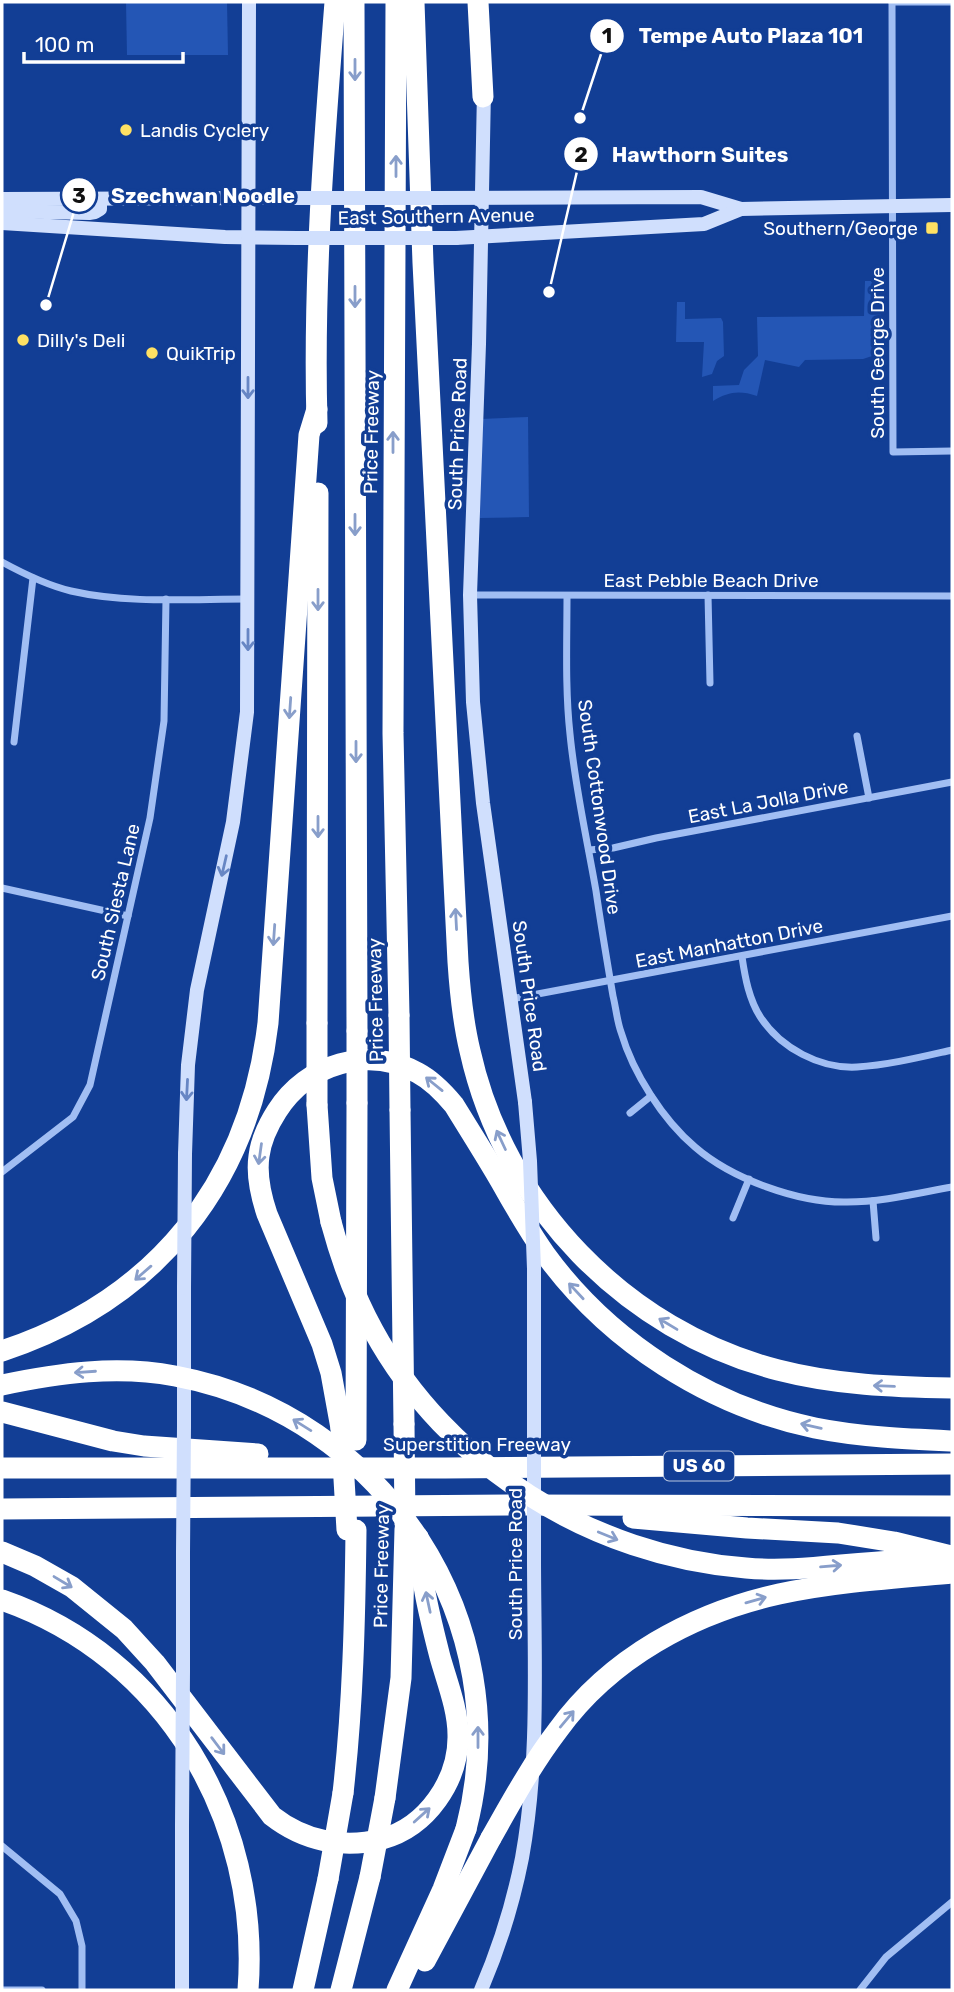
<svg xmlns="http://www.w3.org/2000/svg" width="954" height="1992" viewBox="0 0 954 1992" font-family="Rubik,sans-serif">
<style>
.green{fill:#2456b5}
.lines{fill:none;stroke-linecap:round;stroke-linejoin:round}
.street{stroke:#a1bef3;stroke-width:7}
.secondary{stroke:#d0dffd;stroke-width:14}
.highway{stroke:#fff;stroke-width:21}
.secondary-bridge{stroke:#d0dffd;stroke-width:14}
.highway-bridge{stroke:#fff;stroke-width:21}
.oneway{stroke:#889eca}
.oneway2{stroke:#6786c4}
.poi-dot{fill:#ffe163;stroke:#123e95;stroke-width:2.5}
.labels{text-anchor:middle;stroke-width:7;stroke-linejoin:round;paint-order:stroke}
.shield{fill:#123e95;stroke:#b8c5df;stroke-width:2}
.shield-label{font-size:18px;font-weight:bold;fill:#fff}
.poi-label{font-size:19px;fill:#fff;stroke:#123e95;text-anchor:start}
.street-label{font-size:19px;fill:#fff;stroke:#123e95}
.leader{fill:none;stroke:#fff;stroke-width:2.5}
.callout-dot{fill:#fff;stroke:#123e95;stroke-width:2.5}
.mark-label{font-size:21px;text-anchor:middle;font-weight:bold;fill:#111}
.callout-label{font-size:21px;text-anchor:middle;font-weight:bold;fill:#fff;stroke:#123e95;stroke-width:7;stroke-linejoin:round;paint-order:stroke}
</style>
<rect width="100%" height="100%" fill="#123e95"/>
<!-- green -->
<g class="green">
<path d="M126 2H227L228 55H127Z"/>
<path d="M865 281H881V353L863 359 805 360 799 367 765 360 757 396C739 390 728 392 713 401V386L739 385 744 370 758 356 757 317 864 316Z"/>
<path d="M677 302H685V319L721 318 723 322 724 356 717 361 712 374 702 377 704 342H676Z"/>
<path d="M528 417 529 517 480 518 481 419Z"/>
</g>
<g class="lines">
<!-- street -->
<g class="street">
<path d="M892 2 893 452 952 451"/>
<path d="M892 2H952"/>
<path d="M2 562C24 574 46 585 71 591 128 604 190 599 248 599"/>
<path d="M470 595 952 596"/>
<path d="M708 595 710 683"/>
<path d="M567 596C567 642 565 688 570 734 575 787 587 839 596 891 601 926 607 961 613 996 616 1008 617 1021 621 1032 633 1073 663 1120 695 1147 732 1179 798 1203 847 1202 883 1202 918 1193 952 1187"/>
<path d="M857 736 869 798"/>
<path d="M14 742 33 578"/>
<path d="M589 850 613 848 656 838 952 782"/>
<path d="M2 888 128 916"/>
<path d="M742 957C745 977 749 1000 761 1018 781 1048 820 1069 857 1067 889 1065 921 1057 952 1050"/>
<path d="M511 999 952 916"/>
<path d="M630 1113 651 1096"/>
<path d="M2 1172 73 1117 90 1085 150 818 164 721 166 599"/>
<path d="M873 1201 876 1238"/>
<path d="M733 1218 749 1179"/>
<path d="M2 1846 60 1894 76 1921 82 1946V1990"/>
<path d="M2 1990H42"/>
<path d="M860 1990 886 1957 952 1902"/>
</g>
<!-- secondary -->
<g class="secondary">
<path d="M484 91 479 344 470 595 473 702 483 803 525 1102"/>
<path d="M432 198 701 197 741 209 952 205"/>
<path d="M2 199 289 198"/>
<path d="M2 211 89 213 95 212 100 209V199"/>
<path d="M2 223 225 237 297 238"/>
<path d="M456 238 704 224 741 209"/>
<path d="M185 1154 188 1065 197 990 233 822 247 712 249 2"/>
<path d="M534 1269V1417"/>
<path d="M184 1288V1426"/>
<path d="M183 1553V1671"/>
<path d="M182 1826V1990"/>
<path d="M481 1990C499 1948 513 1904 522 1858 540 1759 534 1656 534 1556"/>
</g>
<!-- highway -->
<g class="highway">
<path d="M354 2 357 1031"/>
<path d="M396 2 393 733 399 1015"/>
<path d="M414 2 423 263 458 962C460 992 463 1022 470 1051 504 1205 626 1331 778 1370 836 1385 893 1387 952 1388"/>
<path d="M478 2 483 97"/>
<path d="M317 423C313 282 324 142 335 2"/>
<path d="M317 1023 318 493"/>
<path d="M317 1105 322 1178 331 1222"/>
<path d="M400 1110 404 1424"/>
<path d="M2 1351C156 1300 249 1184 268 1023L309 435 317 409"/>
<path d="M2 1412 113 1441 144 1446 258 1454"/>
<path d="M341 1428 331 1373 322 1344 267 1214C261 1196 256 1176 259 1156 261 1140 268 1125 277 1111 307 1064 368 1045 418 1073 433 1081 444 1093 454 1105 470 1131 486 1156 501 1182 515 1207 529 1231 545 1254 609 1342 709 1406 815 1428 860 1437 907 1439 952 1441"/>
<path d="M356 1440 357 1103"/>
<path d="M2 1468H445L952 1464"/>
<path d="M2 1509 509 1505 952 1506"/>
<path d="M633 1518 747 1528 838 1533 894 1542 951 1556"/>
<path d="M2 1552 35 1566 72 1587 124 1629 155 1663 272 1816C304 1841 343 1849 382 1839 427 1827 459 1780 458 1735 458 1709 447 1682 440 1657 430 1618 420 1577 418 1537"/>
<path d="M2 1600C166 1657 261 1820 248 1990"/>
<path d="M343 1793C353 1705 355 1618 356 1530"/>
<path d="M385 1798 401 1678 405 1529"/>
<path d="M425 1961 491 1838"/>
<path d="M303 1990 328 1879"/>
<path d="M341 1990 370 1877"/>
<path d="M397 1990 443 1889 466 1829"/>
</g>
<!-- secondary-bridge -->
<g class="secondary-bridge">
<path d="M289 198H432"/>
<path d="M297 238H456"/>
<path d="M525 1102 530 1161 534 1269"/>
<path d="M184 1288 185 1154"/>
<path d="M183 1553 184 1426"/>
<path d="M534 1556V1417"/>
<path d="M182 1826 183 1671"/>
</g>
<!-- highway-bridge -->
<g class="highway-bridge">
<path d="M399 1015 400 1110"/>
<path d="M317 1023V1105"/>
<path d="M357 1103V1031"/>
<path d="M331 1222C341 1259 354 1296 373 1330 447 1466 592 1556 746 1568 778 1571 810 1568 841 1565 878 1562 915 1559 952 1557"/>
<path d="M2 1385C59 1373 117 1365 175 1376 384 1415 520 1622 466 1829"/>
<path d="M404 1424 405 1524"/>
<path d="M341 1428 347 1530"/>
<path d="M491 1838C512 1801 532 1764 558 1730 610 1658 693 1613 779 1594 834 1582 896 1578 952 1573"/>
<path d="M370 1877 385 1798"/>
<path d="M328 1879 343 1793"/>
</g>
</g>
<!-- one-way arrows -->
<defs><path id="oneway-shaft" d="M-6 0H5M1.5-3L5.5 0L1.5 3" fill="none" stroke-width="1.6" stroke-linecap="round" stroke-linejoin="round" transform="scale(1.75)"/></defs>
<g class="oneway">
<use href="#oneway-shaft" transform="translate(355 70) rotate(90)"/>
<use href="#oneway-shaft" transform="translate(396 166) rotate(-90)"/>
<use href="#oneway-shaft" transform="translate(355 297) rotate(90)"/>
<use href="#oneway-shaft" transform="translate(393 442) rotate(-90)"/>
<use href="#oneway-shaft" transform="translate(355 525) rotate(90)"/>
<use href="#oneway-shaft" transform="translate(318 600) rotate(90)"/>
<use href="#oneway-shaft" transform="translate(290 708) rotate(94)"/>
<use href="#oneway-shaft" transform="translate(356 752) rotate(90)"/>
<use href="#oneway-shaft" transform="translate(318 827) rotate(90)"/>
<use href="#oneway-shaft" transform="translate(456 919) rotate(-93)"/>
<use href="#oneway-shaft" transform="translate(274 935) rotate(94)"/>
<use href="#oneway-shaft" transform="translate(434 1084) rotate(-141)"/>
<use href="#oneway-shaft" transform="translate(501 1140) rotate(-115)"/>
<use href="#oneway-shaft" transform="translate(260 1154) rotate(98)"/>
<use href="#oneway-shaft" transform="translate(143 1273) rotate(139)"/>
<use href="#oneway-shaft" transform="translate(576 1291) rotate(-133)"/>
<use href="#oneway-shaft" transform="translate(668 1324) rotate(-149)"/>
<use href="#oneway-shaft" transform="translate(85 1372) rotate(176)"/>
<use href="#oneway-shaft" transform="translate(884 1386) rotate(-178)"/>
<use href="#oneway-shaft" transform="translate(302 1425) rotate(-148)"/>
<use href="#oneway-shaft" transform="translate(811 1426) rotate(-167)"/>
<use href="#oneway-shaft" transform="translate(608 1536) rotate(22)"/>
<use href="#oneway-shaft" transform="translate(831 1566) rotate(-5)"/>
<use href="#oneway-shaft" transform="translate(63 1582) rotate(31)"/>
<use href="#oneway-shaft" transform="translate(756 1600) rotate(-16)"/>
<use href="#oneway-shaft" transform="translate(428 1602) rotate(-102)"/>
<use href="#oneway-shaft" transform="translate(567 1719) rotate(-50)"/>
<use href="#oneway-shaft" transform="translate(478 1737) rotate(-90)"/>
<use href="#oneway-shaft" transform="translate(218 1746) rotate(53)"/>
<use href="#oneway-shaft" transform="translate(422 1815) rotate(-42)"/>
</g>
<g class="oneway2">
<use href="#oneway-shaft" transform="translate(248 388) rotate(90)"/>
<use href="#oneway-shaft" transform="translate(248 640) rotate(90)"/>
<use href="#oneway-shaft" transform="translate(224 866) rotate(103)"/>
<use href="#oneway-shaft" transform="translate(187 1090) rotate(93)"/>
</g>
<!-- markers -->
<g class="poi-dot">
<circle cx="126" cy="130" r="7"/>
<rect x="925" y="221" width="14" height="14" rx="3.5"/>
<circle cx="23" cy="340" r="7"/>
<circle cx="152" cy="353" r="7"/>
</g>
<g class="labels">
<!-- shield labels -->
<rect class="shield" x="664" y="1451.5" width="70" height="29" rx="5"/>
<g class="shield-label">
<text x="699" y="1472">US 60</text>
</g>
<!-- poi labels -->
<g class="poi-label">
<text x="140" y="137">Landis Cyclery</text>
<text x="918" y="235" text-anchor="end">Southern/George</text>
<text x="37" y="347">Dilly's Deli</text>
<text x="166" y="360">QuikTrip</text>
</g>
<!-- street labels -->
<g class="street-label">
<text transform="translate(436 216) rotate(-1)" y="7">East Southern Avenue</text>
<text transform="translate(877 353) rotate(-90)" y="7">South George Drive</text>
<text transform="translate(371 432) rotate(-89)" y="7">Price Freeway</text>
<text transform="translate(457 434) rotate(-88)" y="7">South Price Road</text>
<text x="711" y="587">East Pebble Beach Drive</text>
<text transform="translate(768 801) rotate(-11)" y="7">East La Jolla Drive</text>
<text transform="translate(600 807) rotate(82)" y="7">South Cottonwood Drive</text>
<text transform="translate(115 902) rotate(-77)" y="7">South Siesta Lane</text>
<text transform="translate(729 943) rotate(-11)" y="7">East Manhatton Drive</text>
<text transform="translate(530 996) rotate(82)" y="7">South Price Road</text>
<text transform="translate(375 1000) rotate(-91)" y="7">Price Freeway</text>
<text x="477" y="1451">Superstition Freeway</text>
<text transform="translate(515 1564) rotate(-90)" y="7">South Price Road</text>
<text transform="translate(381 1566) rotate(-89)" y="7">Price Freeway</text>
</g>
</g>
<!-- callouts -->
<path class="leader" d="M580 118L607 36M549 292L581 154M46 305L79 195"/>
<g class="callout-dot">
<circle cx="580" cy="118" r="7"/>
<circle cx="549" cy="292" r="7"/>
<circle cx="46" cy="305" r="7"/>
<circle cx="607" cy="36" r="18"/>
<circle cx="581" cy="154" r="18"/>
<circle cx="79" cy="195" r="18"/>
</g>
<g class="mark-label">
<text x="607" y="43">1</text>
<text x="581" y="162">2</text>
<text x="79" y="203">3</text>
</g>
<g class="callout-label">
<text x="751" y="43">Tempe Auto Plaza 101</text>
<text x="700" y="162">Hawthorn Suites</text>
<text x="203" y="203">Szechwan Noodle</text>
</g>
<!-- border -->
<rect width="954" height="1992" fill="none" stroke="#ffffff" stroke-width="7"/>
<!-- scale -->
<path d="M24 52v10h159v-10" fill="none" stroke="#ffffff" stroke-width="3.5"/>
<text x="35" y="52" font-size="21" fill="#ffffff" stroke="#123e95" stroke-width="5" paint-order="stroke">100 m</text>
</svg>
